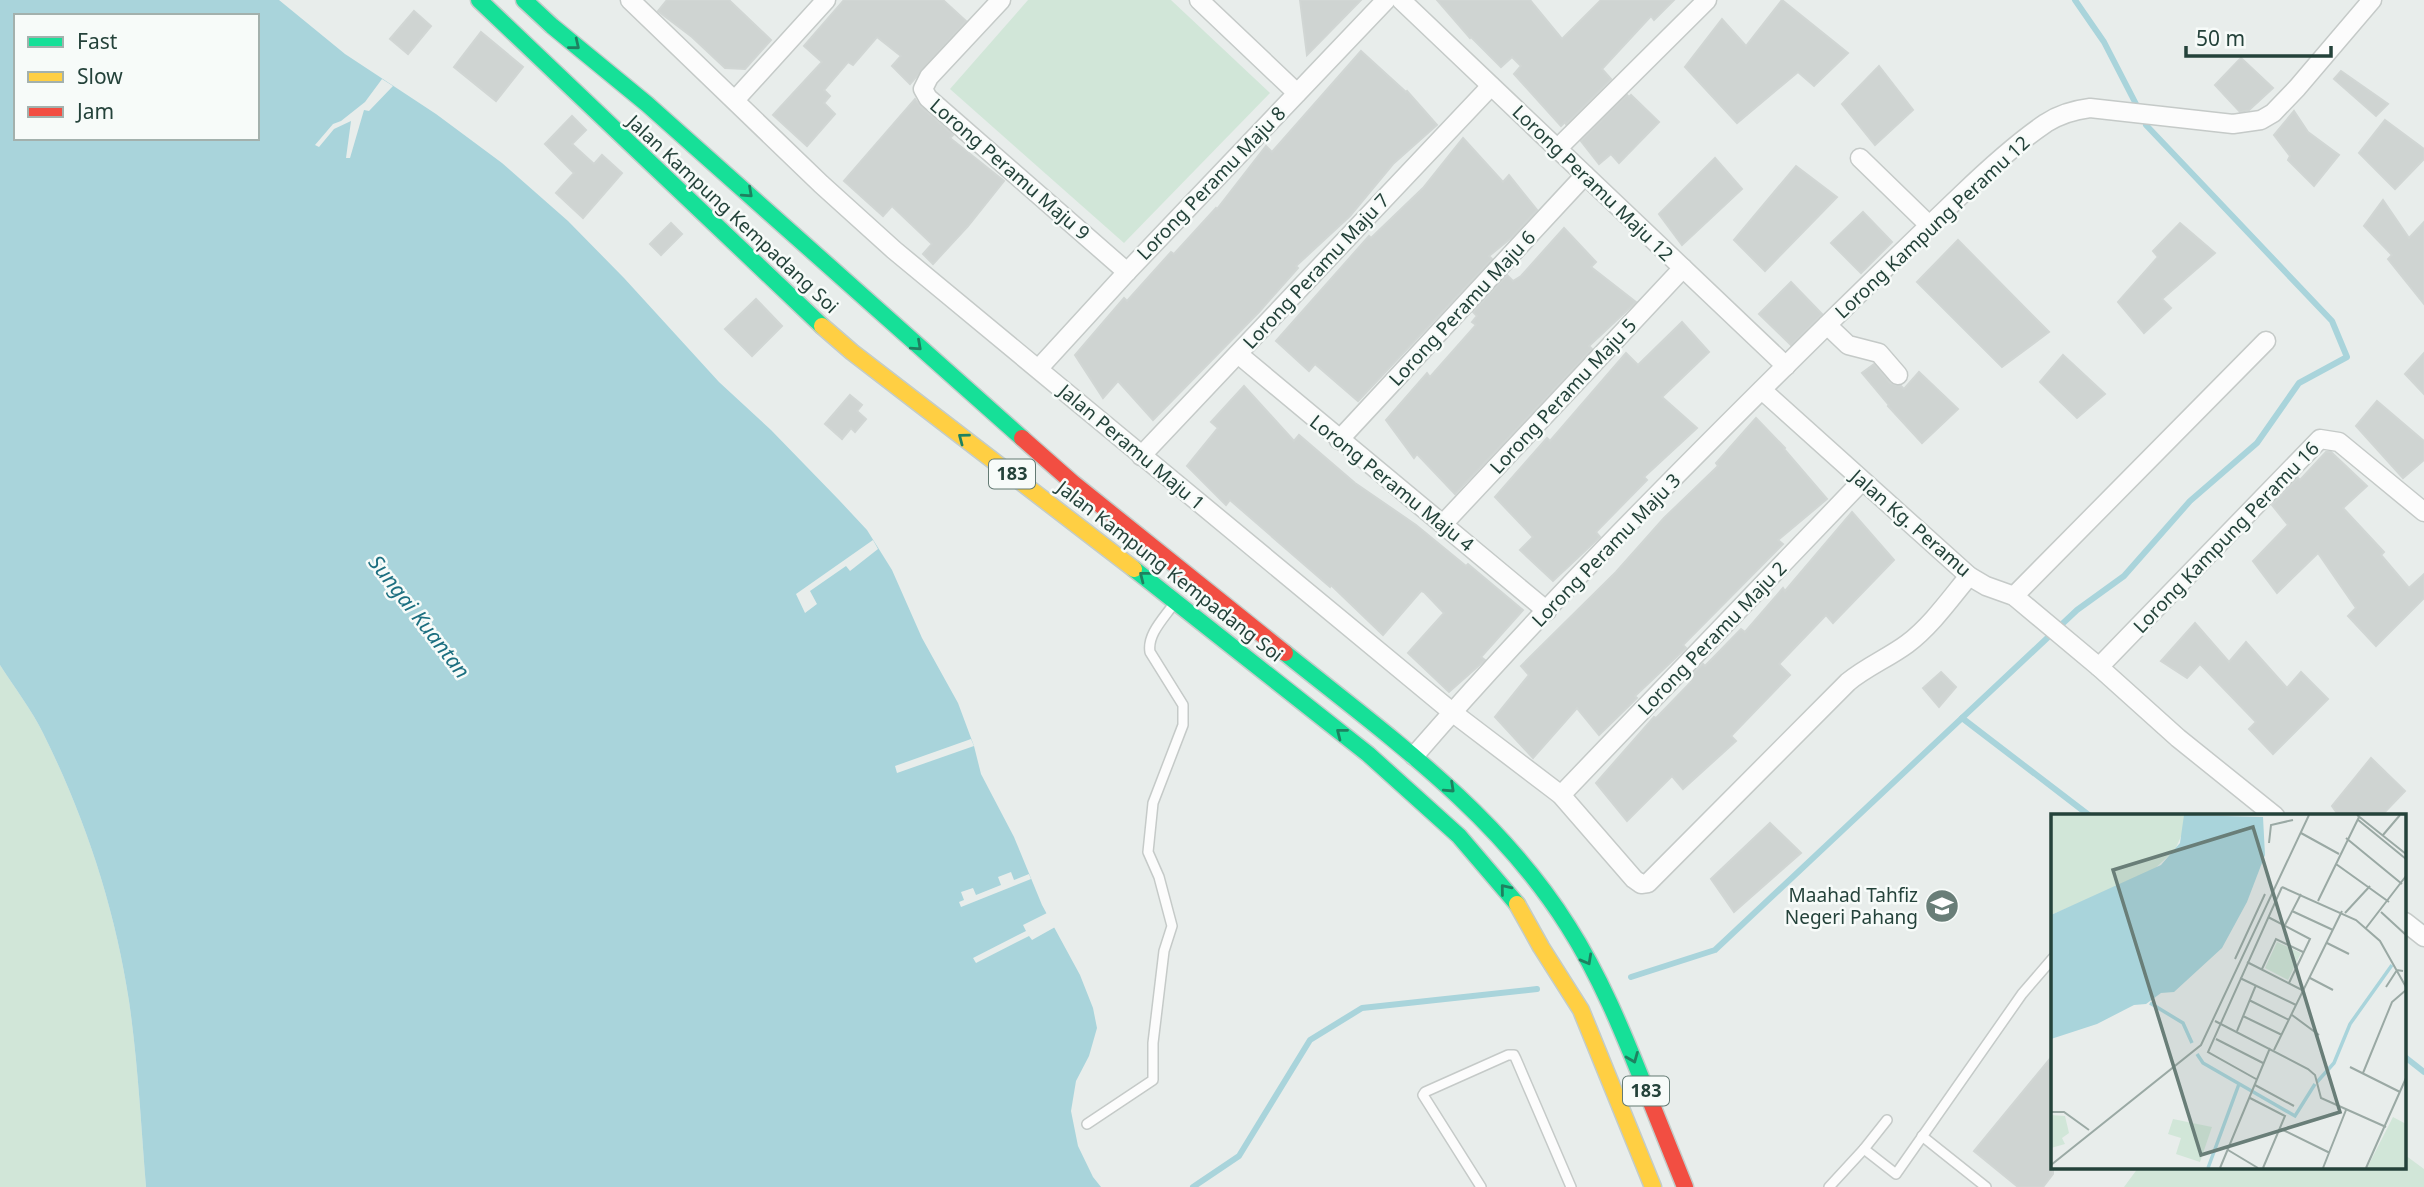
<svg xmlns="http://www.w3.org/2000/svg" width="2424" height="1187" viewBox="0 0 2424 1187" font-family="'Noto Sans',sans-serif">
<style>
.green{fill:#d1e6d8}
.water{fill:#a9d4db;fill-rule:evenodd}
.pier{fill:#e8edeb}
.lines{fill:none;stroke-linecap:round;stroke-linejoin:round}
.stream{stroke:#a9d4db;stroke-width:6}
.building{fill:#cfd4d2;stroke:#d1d6d4;stroke-width:2}
.lane-casing{stroke:#c5cac8;stroke-width:12}
.street-casing{stroke:#c5cac8;stroke-width:21}
.fast-casing{stroke:#c3ccc9;stroke-width:19}
.slow-casing{stroke:#c3ccc9;stroke-width:19}
.jam-casing{stroke:#c3ccc9;stroke-width:19}
.lane{stroke:#fcfcfc;stroke-width:9}
.street{stroke:#fcfcfc;stroke-width:18}
.fast{stroke:#16e098;stroke-width:16}
.slow{stroke:#ffcf43;stroke-width:16}
.jam{stroke:#f24e42;stroke-width:16}
.oneway{stroke:#1e8160}
.labels{text-anchor:middle;stroke-width:5;stroke-linejoin:round;paint-order:stroke}
.shield{fill:#f7fbf9;stroke:#637a73;stroke-width:2}
.shield-label{font-size:18px;font-weight:bold;fill:#24423a}
.street-label{font-size:19px;fill:#24423a;stroke:#f7fbf9}
.poi-label{font-size:19px;fill:#24423a;stroke:#f7fbf9;text-anchor:end}
.water-label{font-size:21px;font-style:italic;fill:#1c6f80;stroke:#f7fbf9}
.inset-river{fill:none;stroke:#a9d4db;stroke-width:3.5}
.inset-road{fill:none;stroke:#9aa9a4;stroke-width:2}
.view{fill:#697e78;fill-opacity:0.15;stroke:#697e78;stroke-width:3.5}
.inset-edge{fill:none;stroke:#24423a;stroke-width:3.5}
</style>
<rect width="100%" height="100%" fill="#e8edeb"/>
<!-- green -->
<g class="green">
<path d="M1028 0H1171L1270 93 1124 243 950 89Z"/>
<path d="M0 665C14 687 31 709 43 733 85 817 115 908 129 1001 138 1063 141 1125 146 1187H0Z"/>
<path d="M2405 1155 2424 1169V1187H2124L2138 1168H2405Z"/>
</g>
<!-- water -->
<path class="water" d="M0 0H279L345 54 436 114 502 163 568 221 624 278 719 382 771 430 839 500 867 530 892 570 922 638 958 703 974 746 981 774 1014 837 1042 905 1080 975 1093 1008 1097 1028 1089 1056 1076 1081 1071 1111 1078 1146 1093 1177 1101 1187H146C141 1125 138 1063 129 1001 115 908 85 817 43 733 31 709 14 687 0 665ZM16 16H257V138H16Z"/>
<!-- pier -->
<g class="pier">
<path d="M382 79 393 86 369 111 364 110 350 158H346L351 121 334 129 319 147 315 145 333 124 341 121 365 102Z"/>
<path d="M873 540 878 549 850 571 846 566 810 591 817 604 805 613 796 594Z"/>
<path d="M971 739 974 746 897 773 895 766Z"/>
<path d="M1011 872 1014 880 1029 874 1031 879 961 907 959 902 964 900 961 892 973 888 976 895 1001 885 998 877Z"/>
<path d="M1049 912 1057 926 1032 940 1029 936 976 963 973 958 1026 931 1023 925Z"/>
</g>
<g class="lines">
<!-- stream -->
<g class="stream">
<path d="M2075 0 2104 42 2137 106"/>
<path d="M1962 718 2090 816"/>
<path d="M1631 977 1715 950 2077 610 2124 576 2190 501 2257 443 2299 383 2347 357 2332 321 2146 125"/>
<path d="M2405 1057 2424 1072"/>
<path d="M1193 1187 1239 1156 1310 1040 1362 1008 1537 989"/>
</g>
</g>
<!-- building -->
<g class="building">
<path d="M667 0H729L771 40 745 69 725 68 692 37 658 11Z"/>
<path d="M844 0H943L966 21 910 84 892 66 901 56 877 37 853 65 848 62 824 90 830 96 824 103 835 114 807 146 773 115 822 62 804 46Z"/>
<path d="M1300 0H1361L1307 55Z"/>
<path d="M1437 0H1530L1562 39 1601 0H1674L1654 20 1651 16 1602 69 1611 79 1566 124 1565 122 1561 126 1514 74 1521 66 1512 57 1501 67 1471 37 1470 38Z"/>
<path d="M1782 0 1848 53 1814 86 1798 72 1737 123 1685 67 1722 19 1746 46Z"/>
<path d="M414 11 431 26 408 54 390 39Z"/>
<path d="M481 32 523 67 496 101 454 67Z"/>
<path d="M1361 51 1406 92 1407 91 1437 125 1393 164 1350 216 1296 266 1298 268 1259 312 1153 420 1118 381 1103 398 1075 355 1124 298 1127 301 1171 252 1174 254 1216 208 1217 209 1266 146 1272 152Z"/>
<path d="M2241 58 2273 88 2249 110 2240 112 2215 85Z"/>
<path d="M1879 66 1913 110 1875 145 1842 104Z"/>
<path d="M2341 71 2388 104 2376 116 2334 79Z"/>
<path d="M1627 95 1629 97 1631 95 1659 122 1619 163 1611 154 1599 164 1581 141Z"/>
<path d="M915 99 921 107 953 135 950 138 1004 181 968 226 933 264 923 254 932 244 892 206 883 216 844 181Z"/>
<path d="M2294 111 2308 132 2339 155 2314 186 2288 160 2290 156 2274 135Z"/>
<path d="M572 116 586 130 572 144 594 164 602 155 622 173 583 218 556 193 574 173 545 144Z"/>
<path d="M2385 120 2424 149V159L2395 189 2359 153Z"/>
<path d="M1463 138 1503 182 1509 175 1537 210 1511 238 1489 256 1492 259 1358 401 1315 364 1309 371 1276 341 1369 236 1371 238 1423 188Z"/>
<path d="M1715 158 1742 189 1682 245 1659 214Z"/>
<path d="M1796 166 1837 197 1765 271 1734 240Z"/>
<path d="M2383 200 2409 238 2424 222V304L2388 259 2392 255 2364 226Z"/>
<path d="M1863 212 1892 242 1861 273 1831 243Z"/>
<path d="M671 223 682 234 661 255 650 244Z"/>
<path d="M2180 223 2215 253 2162 299 2171 308 2144 333 2118 302 2158 257 2153 251Z"/>
<path d="M1564 228 1596 262 1591 267 1636 302 1589 346 1592 349 1455 494 1417 454 1414 458 1386 420 1427 373 1430 377 1476 325 1472 322 1477 316 1473 312 1507 275 1513 281 1521 276Z"/>
<path d="M1958 240 2049 332 2002 367 1917 282Z"/>
<path d="M1791 282 1822 314 1791 345 1759 314Z"/>
<path d="M756 299 782 326 752 356 725 329Z"/>
<path d="M1682 322 1709 352 1662 397 1697 428 1644 477 1647 480 1596 532 1600 537 1553 581 1520 550 1533 537 1495 497 1547 438 1550 441 1626 353 1638 365Z"/>
<path d="M2424 353V394L2405 374Z"/>
<path d="M2063 355 2105 394 2077 418 2040 382Z"/>
<path d="M1874 364 1890 383 1901 386 1904 389 1919 372 1958 409 1922 443 1888 406 1889 405 1862 373Z"/>
<path d="M1244 386 1294 441 1299 435 1355 483 1416 525 1466 566 1468 564 1523 610 1481 657 1485 660 1449 692 1408 653 1444 613 1424 592 1421 591 1383 635 1331 585 1330 587 1230 500 1226 505 1187 466 1218 428 1211 422Z"/>
<path d="M850 395 862 405 857 411 866 419 855 432 851 428 842 439 825 424Z"/>
<path d="M2377 401 2424 441V460L2403 478 2356 426Z"/>
<path d="M1756 418 1785 448 1784 449 1827 499 1778 540 1783 544 1683 645 1686 648 1635 696 1637 698 1599 735 1577 708 1533 758 1495 717 1529 675 1521 666 1616 572 1664 518 1718 466 1716 463Z"/>
<path d="M2326 452H2331L2367 486 2343 508 2384 552 2381 555 2409 588 2424 574V598L2376 646 2348 616 2356 608 2318 553 2277 593 2253 561 2288 525 2272 505 2298 478 2300 480Z"/>
<path d="M1852 512 1894 560 1833 623 1826 615 1779 664 1790 675 1731 736 1736 741 1683 789 1672 776 1627 821 1596 783 1654 717 1656 718 1691 682 1689 678 1703 664 1705 666 1741 629 1745 632 1783 588 1785 591Z"/>
<path d="M2195 623 2229 662 2246 642 2287 688 2301 672 2328 699 2273 754 2249 729 2256 722 2200 664 2187 678 2161 661Z"/>
<path d="M1941 672 1956 687 1939 707 1923 688Z"/>
<path d="M2371 758 2405 791 2381 816H2339L2332 806Z"/>
<path d="M1770 823 1801 853 1734 912 1711 879Z"/>
<path d="M2053 1055V1174L2043 1187H2018L1974 1151Z"/>
</g>
<g class="lines">
<!-- lane casing -->
<g class="lane-casing">
<g id="lane">
<path d="M1087 1124 1153 1080V1043L1164 951 1172 926 1159 877 1148 852 1153 803 1183 725V705L1150 652C1147 635 1163 619 1173 605"/>
<path d="M1922 1136 1986 1187"/>
<path d="M1864 1149 1896 1174 2022 994 2053 958"/>
<path d="M1481 1187 1423 1095 1425 1092 1508 1055H1514L1516 1059 1571 1187"/>
<path d="M1829 1187 1864 1149 1887 1120"/>
</g>
</g>
<!-- street casing -->
<g class="street-casing">
<g id="street">
<path d="M630 0 821 184 894 250 1452 712 1561 795 1634 879 1641 884 1648 883 1848 682C1866 667 1888 658 1907 644 1931 626 1950 599 1969 576"/>
<path d="M1001 0 929 77 923 89 928 98 1127 272"/>
<path d="M1199 0 1297 93"/>
<path d="M1401 0 1786 366"/>
<path d="M735 100 826 0"/>
<path d="M1558 148 1707 0"/>
<path d="M1860 158 1929 225"/>
<path d="M1827 325 1848 345 1879 353 1898 375"/>
<path d="M1238 354 1547 611"/>
<path d="M1039 368 1127 272 1386 0"/>
<path d="M1762 390 1969 576 1986 586 2014 596 2099 667 2178 738 2275 816"/>
<path d="M1339 440 1585 175"/>
<path d="M1141 456 1491 86"/>
<path d="M1443 524 1683 268"/>
<path d="M2014 596 2266 341"/>
<path d="M2099 667 2320 439 2339 442 2424 512"/>
<path d="M1414 756C1546 604 1689 461 1832 320 1875 278 1918 236 1961 195 1988 169 2015 144 2046 123 2060 114 2074 110 2090 108L2233 124 2261 120 2273 113 2297 88 2372 0"/>
<path d="M1561 795 1862 481"/>
<path d="M2405 922 2424 937"/>
</g>
</g>
<!-- fast casing -->
<g class="fast-casing">
<g id="fast">
<path d="M479 0 822 326"/>
<path d="M524 0 552 26 647 104 1022 438"/>
<path d="M1134 569 1368 754 1459 836 1517 904"/>
<path d="M1285 653C1387 735 1497 813 1568 926 1600 976 1622 1030 1644 1085"/>
</g>
</g>
<!-- slow casing -->
<g class="slow-casing">
<g id="slow">
<path d="M822 326 852 352 1134 569"/>
<path d="M1517 904 1541 947 1581 1010 1653 1187"/>
</g>
</g>
<!-- jam casing -->
<g class="jam-casing">
<g id="jam">
<path d="M1022 438 1073 483 1285 653"/>
<path d="M1644 1085 1685 1187"/>
</g>
</g>
<!-- lane -->
<use href="#lane" class="lane"/>
<!-- street -->
<use href="#street" class="street"/>
<!-- fast -->
<use href="#fast" class="fast"/>
<!-- slow -->
<use href="#slow" class="slow"/>
<!-- jam -->
<use href="#jam" class="jam"/>
</g>
<!-- one-way arrows -->
<defs><path id="oneway-chevron" d="M-2-3.5L2.5 0L-2 3.5" fill="none" stroke-width="1.6" stroke-linecap="round" stroke-linejoin="round" transform="scale(1.75)"/></defs>
<g class="oneway">
<use href="#oneway-chevron" transform="translate(575 45) rotate(39)"/>
<use href="#oneway-chevron" transform="translate(748 193) rotate(42)"/>
<use href="#oneway-chevron" transform="translate(917 346) rotate(42)"/>
<use href="#oneway-chevron" transform="translate(963 438) rotate(-143)"/>
<use href="#oneway-chevron" transform="translate(1144 576) rotate(-142)"/>
<use href="#oneway-chevron" transform="translate(1341 733) rotate(-142)"/>
<use href="#oneway-chevron" transform="translate(1450 788) rotate(43)"/>
<use href="#oneway-chevron" transform="translate(1505 889) rotate(-129)"/>
<use href="#oneway-chevron" transform="translate(1587 960) rotate(61)"/>
<use href="#oneway-chevron" transform="translate(1633 1058) rotate(68)"/>
</g>
<!-- icons -->
<defs>
<g id="school-disc" transform="scale(1.75)"><circle r="9.5" fill="#697e78" stroke="#f7fbf9"/><path d="M0-5L7-2L0 1L-7-2ZM-4 1L0 2.5L4 1V4Q0 6-4 4Z" fill="#fff"/></g>
</defs>
<g fill-rule="evenodd">
<use href="#school-disc" x="1942" y="906"/>
</g>
<g class="labels">
<!-- shield labels -->
<g class="shield">
<rect x="989" y="459.5" width="46" height="29" rx="5"/>
<rect x="1623" y="1076.5" width="46" height="29" rx="5"/>
</g>
<g class="shield-label">
<text x="1012" y="480">183</text>
<text x="1646" y="1097">183</text>
</g>
<!-- street labels -->
<g class="street-label">
<text transform="translate(1010 169) rotate(41)" y="7">Lorong Peramu Maju 9</text>
<text transform="translate(1211 183) rotate(-46)" y="7">Lorong Peramu Maju 8</text>
<text transform="translate(1593 183) rotate(44)" y="7">Lorong Peramu Maju 12</text>
<text transform="translate(733 214) rotate(43)" y="7">Jalan Kampung Kempadang Soi</text>
<text transform="translate(1932 227) rotate(-43)" y="7">Lorong Kampung Peramu 12</text>
<text transform="translate(1316 271) rotate(-47)" y="7">Lorong Peramu Maju 7</text>
<text transform="translate(1462 308) rotate(-47)" y="7">Lorong Peramu Maju 6</text>
<text transform="translate(1563 396) rotate(-47)" y="7">Lorong Peramu Maju 5</text>
<text transform="translate(1132 447) rotate(40)" y="7">Jalan Peramu Maju 1</text>
<text transform="translate(1392 483) rotate(39)" y="7">Lorong Peramu Maju 4</text>
<text transform="translate(1911 523) rotate(41)" y="7">Jalan Kg. Peramu</text>
<text transform="translate(2226 537) rotate(-46)" y="7">Lorong Kampung Peramu 16</text>
<text transform="translate(1606 550) rotate(-46)" y="7">Lorong Peramu Maju 3</text>
<text transform="translate(1170 571) rotate(38)" y="7">Jalan Kampung Kempadang Soi</text>
<text transform="translate(1712 638) rotate(-46)" y="7">Lorong Peramu Maju 2</text>
</g>
<!-- poi labels -->
<g class="poi-label">
<text x="1918" y="902">Maahad Tahfiz<tspan x="1918" dy="22">Negeri Pahang</tspan></text>
</g>
<!-- water labels -->
<g class="water-label">
<text transform="translate(419 617) rotate(52)" y="7">Sungai Kuantan</text>
</g>
</g>
<!-- overview -->
<g transform="translate(2051 814)">
<rect width="355" height="355" fill="#e8edeb"/>
<path d="M0 1H133L134 13 124 36 100 58 0 101ZM226 128 250 139 237 166 214 154ZM0 301 14 302 18 319 11 324 14 330 0 334ZM342 303 355 310V354H316ZM122 305 161 313 149 348 125 340 130 324 117 320Z" fill="#d1e6d8"/>
<path d="M133 1 212 3 214 41 196 88 171 134 123 178 110 179 95 190 83 191 46 210 0 225V101L110 51 129 29Z" fill="#a9d4db"/>
<path class="inset-river" d="M99 189 132 209 141 229M146 240 152 249 244 302 264 270M266 268 283 249 299 210 341 151M157 354 188 270"/>
<path class="inset-road" d="M306 1 355 40M306 5 355 45M250 19 288 40M332 21 349 1M295 24 351 70M218 29 220 11 242 6M285 50 338 88M231 73 305 106 329 127 355 173M267 87 308 3M241 97 282 116M330 98 355 121M294 99 319 72M217 103 259 125 238 169M234 111 250 80M315 114 355 62M276 129 298 140M184 145 214 80M196 148 253 177M211 155 225 125 252 138M189 164 245 191M259 164 282 176M335 173 346 156 352 157M198 186 238 206M241 201 268 221M192 202 231 221M164 207 257 255 264 261 270 284 335 313M186 217 205 171M165 225 212 249M223 236 291 97M299 253 349 278M312 259 341 188 355 176M205 265 157 238 231 73M204 271 243 292M199 284 234 302 212 354M0 298H13L38 316M230 315 279 339M177 336 207 354M0 351 150 231 258 1M169 354 219 234M272 354 295 296M315 354 355 264"/>
<path class="view" d="M202 13 289 298 150 341 62 56Z"/>
<rect width="355" height="355" class="inset-edge"/>
</g>
<!-- legend -->
<rect x="14" y="14" width="245" height="126" fill="#f7fbf9" stroke="#a3b1ad" stroke-width="2"/>
<rect x="28" y="37" width="35" height="10" fill="#16e098" stroke="#a3b1ad" stroke-width="2"/>
<text x="77" y="49" font-size="21" fill="#24423a">Fast</text>
<rect x="28" y="72" width="35" height="10" fill="#ffcf43" stroke="#a3b1ad" stroke-width="2"/>
<text x="77" y="84" font-size="21" fill="#24423a">Slow</text>
<rect x="28" y="107" width="35" height="10" fill="#f24e42" stroke="#a3b1ad" stroke-width="2"/>
<text x="77" y="119" font-size="21" fill="#24423a">Jam</text>
<!-- scale -->
<path d="M2186 46v10h145v-10" fill="none" stroke="#24423a" stroke-width="3.5"/>
<text x="2196" y="46" font-size="21" fill="#24423a" stroke="#f7fbf9" stroke-width="5" paint-order="stroke">50 m</text>
</svg>
